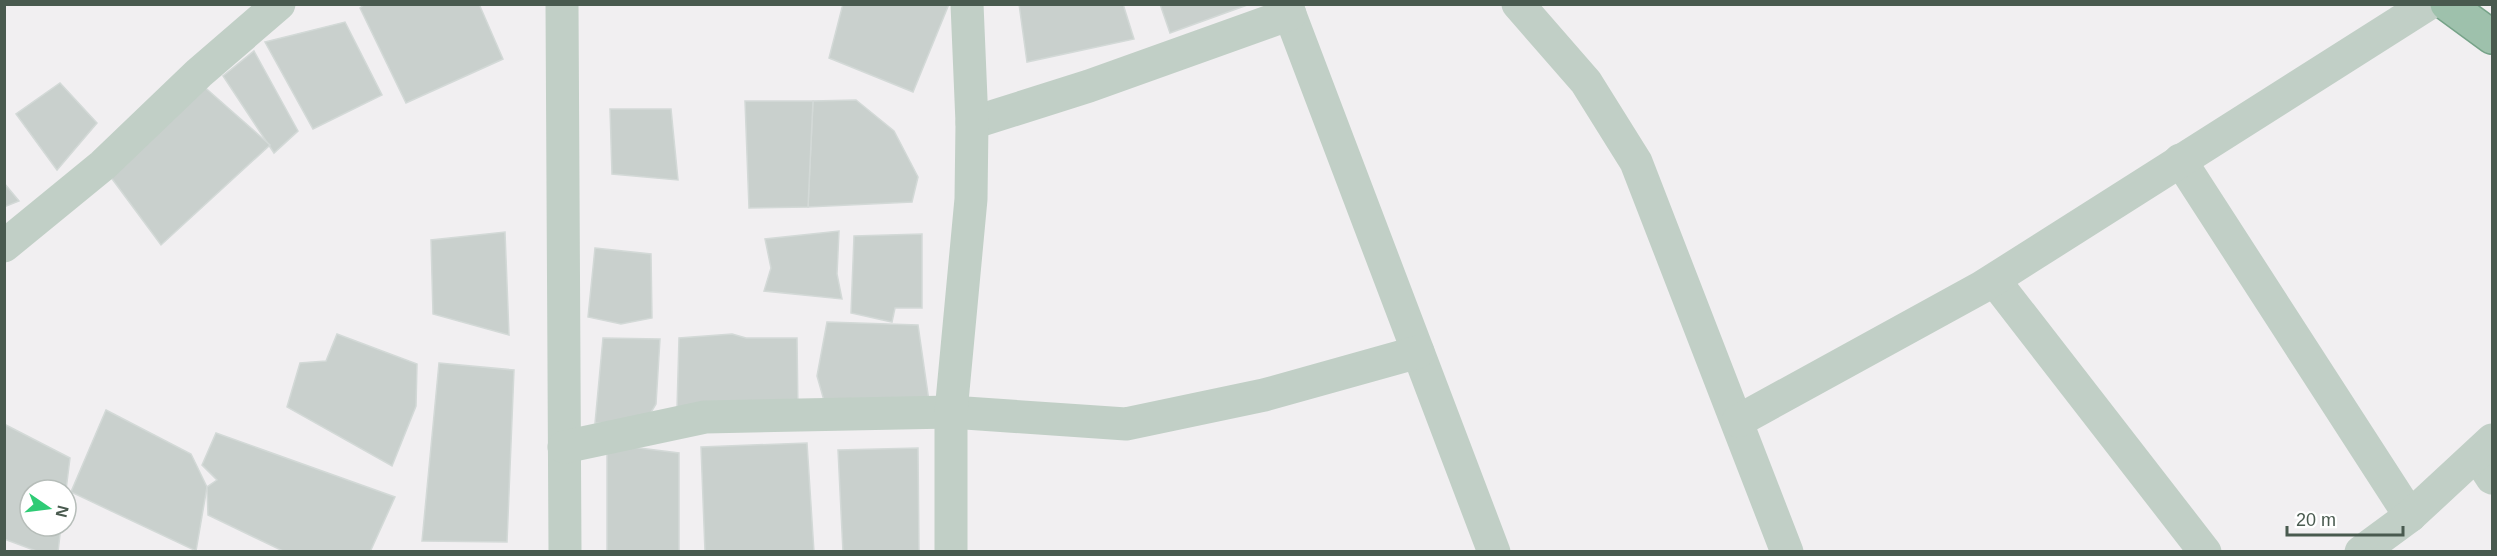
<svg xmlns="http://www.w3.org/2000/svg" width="2497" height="556" viewBox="0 0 2497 556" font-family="Arial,sans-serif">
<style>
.building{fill:#c9d0cd;stroke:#d3d9d7;stroke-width:1.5}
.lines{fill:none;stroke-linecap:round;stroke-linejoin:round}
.trunk-casing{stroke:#77a389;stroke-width:36}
.minor{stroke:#c1cfc6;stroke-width:33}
.tertiary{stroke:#c1cfc6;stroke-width:33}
.trunk{stroke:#9ec1ac;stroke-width:33}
</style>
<rect width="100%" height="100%" fill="#f1eff1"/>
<!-- building -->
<g class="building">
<path d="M365 4H479L503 59 406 103 360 8Z"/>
<path d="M843 4H949L913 92 829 58Z"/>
<path d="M1019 4H1123L1134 39 1027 62Z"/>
<path d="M1160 4H1250L1170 33Z"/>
<path d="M345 22 382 95 313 129 265 42Z"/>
<path d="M254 51 298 131 274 153 223 76Z"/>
<path d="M60 83 97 123 57 170 16 114Z"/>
<path d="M201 84 270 145 161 245 107 172Z"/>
<path d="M856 100 894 131 918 177 912 202 808 207 813 101Z"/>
<path d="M745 101H813L808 207 749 208Z"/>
<path d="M610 109H671L678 180 612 174Z"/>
<path d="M4 183 19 201 4 207Z"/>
<path d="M839 231 837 274 842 299 764 291 771 268 765 239Z"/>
<path d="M505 232 509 335 433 314 431 240Z"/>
<path d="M922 234V308H895L892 322 851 313 854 236Z"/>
<path d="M595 248 651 254 652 318 621 324 588 317Z"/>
<path d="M827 322 918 325 930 408 827 411 817 376Z"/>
<path d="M337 334 417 364 416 406 392 466 287 407 300 363 326 361Z"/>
<path d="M732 334 746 338H797L798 413 677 409 679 338Z"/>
<path d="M603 338 660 339 656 404 644 424 595 423Z"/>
<path d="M439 363 514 370 507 542 422 541Z"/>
<path d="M106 410 191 454 207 487 196 551 71 492Z"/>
<path d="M4 424 70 458 66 490H30V526H61L58 552H39L4 539Z"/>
<path d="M216 433 395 497 370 552H285L208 515 207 487 217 480 202 465Z"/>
<path d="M807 443 814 552H705L701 447Z"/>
<path d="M607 444 679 453V552H607Z"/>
<path d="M918 448 919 552H843L838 450Z"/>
</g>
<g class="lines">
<!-- trunk casing -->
<g class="trunk-casing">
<path id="trunk" d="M2447 4 2492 37"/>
</g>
<!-- minor -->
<g class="minor">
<path d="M562 4 565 552"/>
<path d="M1286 4 1494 552"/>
<path d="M1518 4 1586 82 1636 162 1787 552"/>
<path d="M972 123 1089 86 1290 14"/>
<path d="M2180 160 2410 516"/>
<path d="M1994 280 2205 552"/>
<path d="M1738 421 1982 287 2428 4"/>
<path d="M564 447 705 417 951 412 1126 424 1264 395 1418 352"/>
<path d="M2477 455 2492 478"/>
<path d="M2361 552 2410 516 2492 440"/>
</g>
<!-- tertiary -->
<g class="tertiary">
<path d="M4 246 103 165 199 73 279 4"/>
<path d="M951 552V412L971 199 972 123 967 4"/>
</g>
<!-- trunk -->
<use href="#trunk" class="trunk"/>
</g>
<!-- border -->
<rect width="2497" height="556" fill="none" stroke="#495a4f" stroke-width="12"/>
<!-- north arrow -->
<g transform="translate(48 508) rotate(104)"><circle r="28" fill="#ffffff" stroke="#b6bdb9" stroke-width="1.5"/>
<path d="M0-4.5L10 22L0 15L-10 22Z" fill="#2ecb75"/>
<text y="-9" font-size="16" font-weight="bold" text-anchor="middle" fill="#495a4f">N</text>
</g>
<!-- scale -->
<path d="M2287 526v9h116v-9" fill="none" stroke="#495a4f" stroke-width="3"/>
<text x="2296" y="526" font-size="18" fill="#495a4f" stroke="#ffffff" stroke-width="4.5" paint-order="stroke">20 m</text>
</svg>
